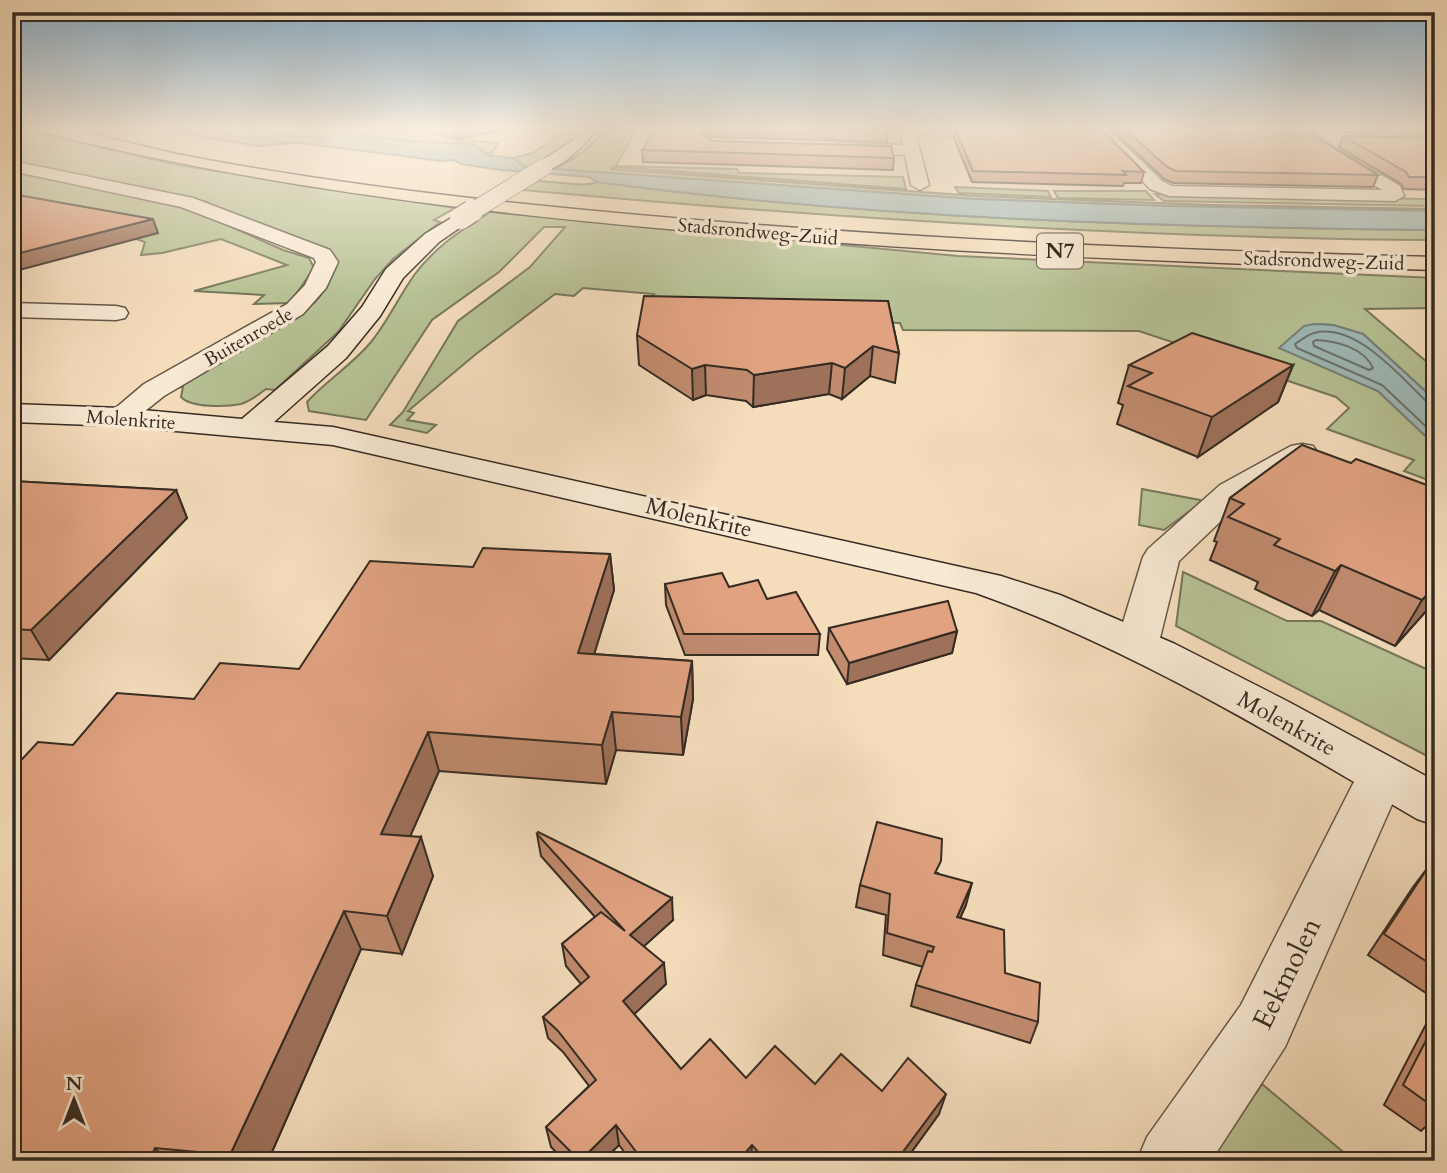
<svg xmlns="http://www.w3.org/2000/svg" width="1447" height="1173" viewBox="0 0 1447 1173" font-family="Cardo,serif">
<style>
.green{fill:#b7c294;stroke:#76765c;stroke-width:2}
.water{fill:#9fbab9;stroke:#75817d;stroke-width:2}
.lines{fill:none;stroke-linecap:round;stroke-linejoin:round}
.shore{stroke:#6a726e;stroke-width:2}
.street-casing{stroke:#655849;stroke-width:3}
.secondary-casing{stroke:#352b23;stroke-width:3}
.highway-casing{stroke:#352b23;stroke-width:3}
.street{fill:#f8e9d3;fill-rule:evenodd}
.secondary{fill:#f8e9d3;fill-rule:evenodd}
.highway{fill:#f5ddbc;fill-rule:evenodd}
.secondary-bridge-far1-casing{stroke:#352b23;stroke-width:18;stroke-linecap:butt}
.secondary-bridge-casing{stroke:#352b23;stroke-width:24;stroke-linecap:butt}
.secondary-bridge-far1{stroke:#f8e9d3;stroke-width:17}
.secondary-bridge{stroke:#f8e9d3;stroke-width:22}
.wall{fill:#c18b6f;stroke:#352b23;stroke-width:2}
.shaded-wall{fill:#9d715a;stroke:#352b23;stroke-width:2}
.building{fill:#e0a281;stroke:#352b23;stroke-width:2}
.labels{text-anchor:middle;stroke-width:7;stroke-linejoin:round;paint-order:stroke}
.far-street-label{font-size:19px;fill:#352b23;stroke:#f8e9d3}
.shield{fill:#f8e9d3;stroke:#706458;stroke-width:2}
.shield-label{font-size:21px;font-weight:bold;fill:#352b23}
.street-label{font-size:23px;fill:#352b23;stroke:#f8e9d3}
.near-street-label{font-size:28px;fill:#352b23;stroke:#f8e9d3}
</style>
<rect width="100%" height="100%" fill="#f5ddbc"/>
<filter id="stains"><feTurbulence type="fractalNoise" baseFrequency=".00286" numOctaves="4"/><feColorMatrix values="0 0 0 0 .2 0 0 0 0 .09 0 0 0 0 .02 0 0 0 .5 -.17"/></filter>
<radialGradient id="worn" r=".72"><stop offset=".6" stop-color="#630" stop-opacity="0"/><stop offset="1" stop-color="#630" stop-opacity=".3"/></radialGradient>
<!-- green -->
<g class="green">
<path d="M12 129H22L177 165 455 208 434 220 440 222 393 259 375 279 338 332 275 390 266 389C258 395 251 401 241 404 227 407 191 408 181 397L183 387 173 388 174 385 314 303 321 295 333 264C316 235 237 220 207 202L12 164Z"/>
<path d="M158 129H198L243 138 277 139 274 142 291 143 258 146Z"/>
<path d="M311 129H382L396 133 417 129 453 139 498 143 490 155 473 144 406 141Z"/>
<path d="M568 129H580C568 146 546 165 525 167L513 158 533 153Z"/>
<path d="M604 129H636L616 166 737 169 739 173 903 177 906 189 617 167 610 169 976 196 1211 205 1435 209V211L1167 206 974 199 552 169C572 161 591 149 604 129Z"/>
<path d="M12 172 166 202 211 218 283 250 309 258 314 268 290 303 254 304 264 295 194 291 287 265 221 239 162 253 141 255 145 242 108 229 12 204Z"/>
<path d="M537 181C554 181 584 188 597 182 874 219 1156 227 1435 230V240C1130 238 826 218 523 190Z"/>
<path d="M955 187 1048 191 1051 197 959 193Z"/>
<path d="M1054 191H1146L1154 200 1058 198Z"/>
<path d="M1155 194 1421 199H1435V206L1164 201Z"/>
<path d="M490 212 958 256 1435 278V308L1365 309 1435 369V400L1363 334 1333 325 1315 324 1280 348 1378 391 1435 445V518L1405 507 1431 481 1404 471 1414 460 1327 429 1349 408 1336 397 1139 331 903 330 900 323 648 318 647 303 654 294 583 288 574 296 555 294 476 354 408 411 414 413 407 420 436 425 427 433 390 425 403 412 458 321 530 267 565 227H544L499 272 432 320 366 420 309 411 307 402C327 380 352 365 371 342 388 321 399 296 415 274 436 246 462 230 490 212Z"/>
<path d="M1142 489 1200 500 1202 502 1164 530 1139 525Z"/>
<path d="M1183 572 1287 621H1321L1435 673V760L1176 626Z"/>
<path d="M1262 1084 1354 1161H1210Z"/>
</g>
<!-- water -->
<g class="water">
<path d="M198 129H311L406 141 473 144 487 155 513 158 525 167 974 199 1167 206 1435 211V230C1156 227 874 219 597 182L589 177 501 170 461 164 454 160 441 161 301 143 272 142 276 139 243 138Z"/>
<path d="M1315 324 1333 325 1363 334 1435 400V445L1378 391 1279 348 1304 326Z"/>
</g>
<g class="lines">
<!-- shore -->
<g class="shore">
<path d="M232 129 323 139 327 137 326 129"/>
<path d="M1316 340C1337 341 1364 348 1373 368L1369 370 1314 346 1313 342Z"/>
<path d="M1435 404 1427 402C1400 376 1355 322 1314 333 1307 335 1301 340 1295 344L1297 348 1382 385 1435 435"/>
</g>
<!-- street casing -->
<g class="street-casing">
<g id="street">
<path d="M900 129H1013L1015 132 1008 136 916 135 929 185 920 190 911 185 905 155 840 153 832 148 840 143 903 145Z"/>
<path d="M1093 129H1108L1162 181 1172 186 1382 190 1286 129H1303L1400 186 1404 196 1395 201 1169 196 1150 189Z"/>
<path d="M12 161 193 198 330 250 338 262 326 288 303 314 164 396 130 423 120 426 110 423 105 417 144 384 287 304 305 285 316 262 314 258 181 207 12 171Z"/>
<path d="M12 303 116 306 125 308 128 313 125 318 116 320 12 317Z"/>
<path d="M1302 444 1313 446 1318 453 1313 460 1244 499 1179 561 1159 642 1153 652 1138 656 1123 652 1117 642 1143 557 1148 549 1220 485 1291 446Z"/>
<path d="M1381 756 1398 762 1405 775 1285 1047 1211 1161H1137L1147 1137 1241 1005 1364 762Z"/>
</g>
</g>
<!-- secondary casing -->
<g class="secondary-casing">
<g id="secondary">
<path d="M582 129H597C587 143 556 175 538 171L536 167 538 163 572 141Z"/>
<path d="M461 212 468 214 471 218 468 222 439 242 403 278 380 316 346 358 274 422 333 427 1001 576 1060 595 1175 644 1287 701 1435 781V825L1417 819C1274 735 1133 649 976 593L333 445 120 426 12 422V404L120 408 242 419 328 346 362 307 386 269 425 234Z"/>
</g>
</g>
<!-- highway casing -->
<g class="highway-casing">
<path id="highway" d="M40 129C91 129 142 148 192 157 287 175 382 188 478 199 796 234 1115 249 1435 257V270C1179 263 923 252 668 229 457 210 248 184 42 132Z"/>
</g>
<!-- street -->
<use href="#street" class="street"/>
<!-- secondary -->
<use href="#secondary" class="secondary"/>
<!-- highway -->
<use href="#highway" class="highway"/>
<!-- secondary-bridge-far1 casing -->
<g class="secondary-bridge-far1-casing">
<path id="secondary-bridge-far1" d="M470 213 544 167"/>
</g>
<!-- secondary-bridge casing -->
<g class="secondary-bridge-casing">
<path id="secondary-bridge" d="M461 218 472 211"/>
</g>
<!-- secondary-bridge-far1 -->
<use href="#secondary-bridge-far1" class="secondary-bridge-far1"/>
<!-- secondary-bridge -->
<use href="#secondary-bridge" class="secondary-bridge"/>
</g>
<!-- wall -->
<g class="wall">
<path d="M424 129H507L457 139Z"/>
<path d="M650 129H887V142L712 137 709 139 712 141 894 158 893 170 643 162 642 150 650 138Z"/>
<path d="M955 129 1144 172 1141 183H1124L1123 186 972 182 954 138Z"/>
<path d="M1111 129H1303L1378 175 1373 187 1173 183 1164 179Z"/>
<path d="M1309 129H1435V135L1314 131Z"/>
<path d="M1343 136 1435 138V190L1404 189 1401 184 1339 147Z"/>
<path d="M888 301 899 353 895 383 870 376 842 399 829 394 753 407 746 401 706 395 693 400 639 365 637 335Z"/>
<path d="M1129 365H1293L1278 402 1198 457 1117 424 1123 405 1118 403Z"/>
<path d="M1302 445 1435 601 1395 646 1319 610 1312 616 1255 589 1258 582 1210 560 1217 542 1214 541 1230 498Z"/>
<path d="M12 481 176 490 187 518 49 660 12 658Z"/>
<path d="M610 554 614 590 594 654 692 661 693 699 683 755 616 750 606 784 439 771 410 836 433 876 402 954 361 949 268 1161H12L73 745 194 699 299 669 473 567Z"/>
<path d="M665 584 729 587 767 599 820 634 818 655H685L666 605Z"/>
<path d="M829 628 957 631 952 653 847 684 827 649Z"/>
<path d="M537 834 673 920 644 946 666 984 634 1014 681 1069 746 1078 815 1084 882 1091 939 1114 905 1161H631L619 1145 603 1161H565L551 1147 546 1127 589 1086 563 1052 548 1038 543 1017 581 984 566 966 562 944 595 917 541 856Z"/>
<path d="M1429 866 1435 869V999L1368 955 1413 887Z"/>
<path d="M938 873 966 905 960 918 1005 973 1038 1022 1030 1043 911 1006 916 985 923 967 883 955 886 915 856 907 860 885Z"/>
<path d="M1435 1007V1118L1421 1131 1384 1105Z"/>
</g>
<!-- shaded-wall -->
<g class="shaded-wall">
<path d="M455 129H507L457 139Z"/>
<path d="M708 129H712V137L702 144 701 133Z"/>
<path d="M153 219 158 233 12 272V255Z"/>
<path d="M873 346 870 376 842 399 845 368Z"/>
<path d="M832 363 829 394 753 407 754 375Z"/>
<path d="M705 365 706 395 693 400 692 369Z"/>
<path d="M1293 365 1278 402 1198 457 1212 417Z"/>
<path d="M176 490 187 518 49 660 31 630Z"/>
<path d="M610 554 614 590 583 690 578 653Z"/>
<path d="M1341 565 1319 610 1312 616 1335 571Z"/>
<path d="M1435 586V601L1395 646 1422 600Z"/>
<path d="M957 631 952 653 847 684 849 663Z"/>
<path d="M692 661 693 699 683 755 681 717Z"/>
<path d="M612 712 616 750 606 784 602 745Z"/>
<path d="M428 732 439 771 394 873 381 834Z"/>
<path d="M421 837 433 876 402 954 387 916Z"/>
<path d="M972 883 966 905 951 938 957 917Z"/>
<path d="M672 898 673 920 632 957 630 935Z"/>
<path d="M344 911 361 949 268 1161H234L230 1155Z"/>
<path d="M664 963 666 984 626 1022 623 1001Z"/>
<path d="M946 1094 939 1114 905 1161H896Z"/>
<path d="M616 1125 619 1145 603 1161H580Z"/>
<path d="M752 1145 751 1161H738Z"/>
<path d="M155 1148 167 1161H149Z"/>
<path d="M666 1153 667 1161H658Z"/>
</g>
<!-- building -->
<g class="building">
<path d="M656 129H708L701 133 712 141 891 146 894 158 642 150Z"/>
<path d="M806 129H887L888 131Z"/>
<path d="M955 129 1102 130 1144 172 1123 171 1126 175 973 171Z"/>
<path d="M1125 129H1303L1378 175 1176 171 1167 167Z"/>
<path d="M1343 136 1435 138V177H1409L1406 172Z"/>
<path d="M12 194 153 219 12 255Z"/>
<path d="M644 296 888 301 899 353 873 346 845 368 832 363 754 375 747 370 705 365 692 369 637 335Z"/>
<path d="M1192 333 1293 365 1212 417 1128 386 1152 373 1129 365Z"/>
<path d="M1302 445 1351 463 1356 459 1435 488V586L1422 600 1341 565 1335 571 1274 545 1280 539 1228 517 1244 504 1230 498Z"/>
<path d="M12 481 176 490 31 630 12 629Z"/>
<path d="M483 548 610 554 578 653 692 661 681 717 612 712 602 745 428 732 381 834 421 837 387 916 344 911 230 1155 155 1148 149 1161H12V770L38 742 73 745 117 693 194 699 220 663 299 669 370 561 473 567Z"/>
<path d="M722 573 729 587 758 580 767 599 796 592 820 634H684L665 584Z"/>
<path d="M948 601 957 631 849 663 829 628Z"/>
<path d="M877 822 942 839 941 861 935 873 972 883 957 917 1004 930 1005 973 1040 983 1038 1022 916 985 928 951 932 952 934 947 887 933 890 894 860 885Z"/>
<path d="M538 832 672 898 630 935 664 963 623 1001 681 1069 710 1039 746 1078 775 1046 815 1084 841 1054 882 1091 908 1058 946 1094 896 1161H830L823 1153 817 1161H769L762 1152 760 1154 752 1145 738 1161H683L666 1153 658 1161H643L616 1125 580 1161 546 1127 596 1080 558 1031 543 1017 589 977 562 944 601 912 625 931 537 834Z"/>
<path d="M1429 866 1435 869V967L1384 934Z"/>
<path d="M1435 1023V1108L1403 1085Z"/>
</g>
<!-- sky -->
<linearGradient id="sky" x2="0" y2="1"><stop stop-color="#8bb6d5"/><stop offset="0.44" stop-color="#faf0e1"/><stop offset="1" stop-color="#faf0e1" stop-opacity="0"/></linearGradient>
<rect width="1447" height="293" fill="url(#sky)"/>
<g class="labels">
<!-- far-street labels -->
<g class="far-street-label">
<text transform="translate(758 231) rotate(5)" y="7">Stadsrondweg-Zuid</text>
<text transform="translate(1324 260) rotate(2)" y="7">Stadsrondweg-Zuid</text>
<text transform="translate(248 336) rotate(-30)" y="7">Buitenroede</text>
<text transform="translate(131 419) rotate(4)" y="7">Molenkrite</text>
</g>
<!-- shield labels -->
<rect class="shield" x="1037" y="233.5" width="46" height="35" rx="5"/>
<g class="shield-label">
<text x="1060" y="258">N7</text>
</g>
<!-- street labels -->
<g class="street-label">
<text transform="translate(699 517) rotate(13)" y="8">Molenkrite</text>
<text transform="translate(1287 723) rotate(29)" y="8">Molenkrite</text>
</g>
<!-- near-street labels -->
<g class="near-street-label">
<text transform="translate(1286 973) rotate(-64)" y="10">Eekmolen</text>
</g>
</g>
<!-- margin -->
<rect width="1447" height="1173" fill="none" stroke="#f5ddbc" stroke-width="42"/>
<rect x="14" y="14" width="1419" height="1145" fill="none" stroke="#352b23" stroke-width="3.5"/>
<rect x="21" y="21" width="1405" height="1131" fill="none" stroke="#352b23" stroke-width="2"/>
<!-- north arrow -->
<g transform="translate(74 1100)" stroke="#f8e9d3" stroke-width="5" paint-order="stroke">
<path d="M0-5L12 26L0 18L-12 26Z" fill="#352b23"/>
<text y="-10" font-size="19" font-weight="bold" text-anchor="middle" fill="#352b23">N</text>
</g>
<rect width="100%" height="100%" filter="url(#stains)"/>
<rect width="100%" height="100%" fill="url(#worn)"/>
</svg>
